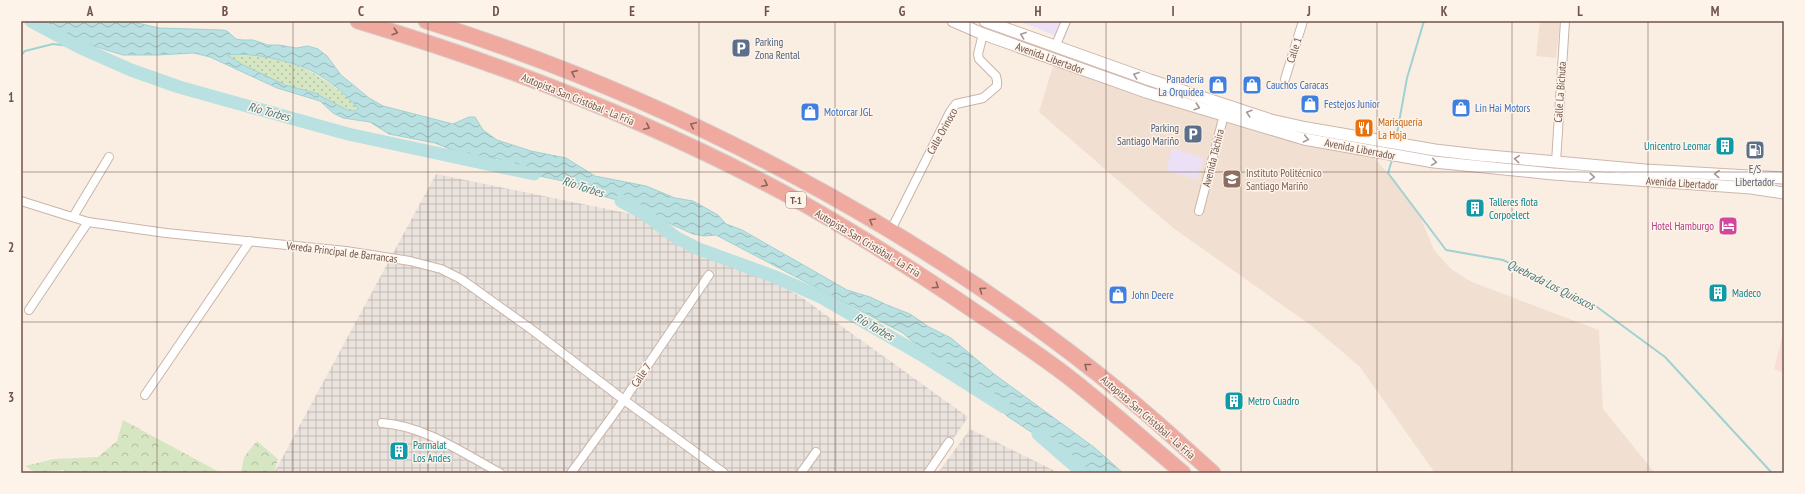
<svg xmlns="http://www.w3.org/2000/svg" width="1805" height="494" viewBox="0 0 1805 494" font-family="'PT Sans Narrow',sans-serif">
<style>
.residential{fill:#f1dfd2}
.commercial{fill:#faddd7}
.industrial{fill:url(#industrial-grid)}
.education{fill:#ebe0f6}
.green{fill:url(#green-dots)}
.forest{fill:url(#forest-crowns)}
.water{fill:url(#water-waves);stroke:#a0d1d3;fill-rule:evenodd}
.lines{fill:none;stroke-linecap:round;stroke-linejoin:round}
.stream{stroke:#a0d1d3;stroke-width:2}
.river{stroke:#b9e1e2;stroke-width:13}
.minor-casing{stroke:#cab5aa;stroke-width:10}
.secondary-casing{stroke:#cfb6ab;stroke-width:13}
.motorway-casing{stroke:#d7cfcd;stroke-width:17}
.minor{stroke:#fff;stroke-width:8}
.secondary{stroke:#fff;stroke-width:11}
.motorway{stroke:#f0a99e;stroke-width:15}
.oneway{stroke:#8a655c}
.oneway2{stroke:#a99893}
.grid{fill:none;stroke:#70544b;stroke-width:1;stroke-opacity:0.55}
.labels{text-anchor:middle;stroke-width:3;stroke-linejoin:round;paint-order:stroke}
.shield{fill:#fef3e9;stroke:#9b847a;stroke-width:1}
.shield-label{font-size:10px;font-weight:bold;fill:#70544b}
.service-label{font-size:11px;fill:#4e5e75;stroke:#fef3e9;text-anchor:start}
.street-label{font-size:11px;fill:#70544b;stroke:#fef3e9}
.shop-label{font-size:11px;fill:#366cbe;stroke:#fef3e9;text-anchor:start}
.food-label{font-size:11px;fill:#c56008;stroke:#fef3e9;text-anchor:start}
.culture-label{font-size:11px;fill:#0d838f;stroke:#fef3e9;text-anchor:start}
.education-label{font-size:11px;fill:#785e54;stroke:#fef3e9;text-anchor:start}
.hotel-label{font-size:11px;fill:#b23c85;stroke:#fef3e9;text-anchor:end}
.water-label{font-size:12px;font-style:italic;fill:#43797b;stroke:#fef3e9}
.neatline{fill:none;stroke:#70544b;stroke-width:1.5}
.grid-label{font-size:13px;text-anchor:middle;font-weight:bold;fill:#70544b}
</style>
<defs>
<pattern id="industrial-grid" width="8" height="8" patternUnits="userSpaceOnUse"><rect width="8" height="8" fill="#eae2dd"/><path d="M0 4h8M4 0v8" fill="none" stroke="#c2bab5"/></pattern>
<pattern id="green-dots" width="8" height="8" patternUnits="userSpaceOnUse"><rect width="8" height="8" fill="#d6e6c3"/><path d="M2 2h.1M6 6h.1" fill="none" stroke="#b2bda0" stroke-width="1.8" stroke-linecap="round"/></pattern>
<pattern id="forest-crowns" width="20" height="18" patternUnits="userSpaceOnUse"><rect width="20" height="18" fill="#d6e6c3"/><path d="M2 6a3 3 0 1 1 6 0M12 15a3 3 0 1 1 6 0" fill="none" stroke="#b2bda0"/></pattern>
<pattern id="water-waves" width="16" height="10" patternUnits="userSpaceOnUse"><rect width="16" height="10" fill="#b9e1e2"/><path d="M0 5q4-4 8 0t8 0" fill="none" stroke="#9bb9b9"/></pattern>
</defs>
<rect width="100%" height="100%" fill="#faeee3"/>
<!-- residential -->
<g class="residential">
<path d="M1540 21 1560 23 1556 58 1536 56Z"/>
<path d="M1053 66 1272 135 1309 145 1374 158 1396 182 1419 214 1434 250 1451 269 1472 282 1599 330 1603 409 1655 473H1435L1360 367 1312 326 1173 228 1039 112Z"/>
</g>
<!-- commercial -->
<path class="commercial" d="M1784 330V373L1774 369Z"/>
<!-- industrial -->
<g class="industrial">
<path d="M436 174 646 217 742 264 801 297 968 417 930 473H274Z"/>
<path d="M970 429 1059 473H938Z"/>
</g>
<!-- education -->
<g class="education">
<path d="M1019 21H1071L1064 39Z"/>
<path d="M1172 148 1204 158 1197 179 1166 171Z"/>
</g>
<!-- green -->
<path class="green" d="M226 54C242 56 259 55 276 59 312 68 333 84 360 109 343 115 329 99 314 93 305 89 294 88 284 84 264 76 244 67 226 54Z"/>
<!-- forest -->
<g class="forest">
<path d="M123 420 221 473H68L63 470 36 473 25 466 54 459 98 457 117 441Z"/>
<path d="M257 441 278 459 274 473H241L244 457Z"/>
</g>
<!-- water -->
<path class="water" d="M27 21H129L159 28 222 30 227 31 236 39 242 40H253L268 45H279L296 48 308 46 318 49 327 56 341 75 369 98 383 106 453 124 469 117H475L483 130 497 140 531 151 566 158 595 176 646 186 675 198 693 201 718 215 726 224 742 230 847 290 870 297 887 305 910 314 929 327 951 338 994 374 1095 448 1123 473H1093L1007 416 973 382 932 359 903 333 716 235 704 236 693 234 617 200 584 191 563 181 525 173 499 159 465 155 435 143 389 134 370 122 343 118 333 113 320 101 277 88 210 57 194 53 157 55H123L90 45ZM227 55C253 52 296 61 319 75 334 84 348 97 359 109L354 111 347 110 315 93 285 85 260 73 241 64Z"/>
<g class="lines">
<!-- stream -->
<g class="stream">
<path d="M21 55 25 51 53 44 79 47"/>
<path d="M1396 139 1407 78 1424 21"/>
<path d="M1392 160 1388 173 1446 250 1503 260 1593 304 1665 357 1772 473"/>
</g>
<!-- river -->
<g class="river">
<path d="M31 21 79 47 131 70 179 87 348 134 534 174"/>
<path d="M621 201 643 213 677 238 699 249 773 276 821 297 920 354 1004 407"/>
<path d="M1038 434 1083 473"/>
</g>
<!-- minor casing -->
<g class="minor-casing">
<g id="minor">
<path d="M1055 47 1066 21"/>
<path d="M1285 79 1303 21"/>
<path d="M1556 162 1565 21"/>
<path d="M21 201 88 222 166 233 346 251 410 261 441 269 461 279 535 332 624 400 724 473"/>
<path d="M1199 211 1225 111"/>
<path d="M73 217 109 157"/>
<path d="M890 232 950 112 956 104 983 98 997 86V81L996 76 979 59 978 54 983 34"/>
<path d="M29 310 88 222"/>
<path d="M145 395 250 241"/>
<path d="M382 423C425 426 463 453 500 473"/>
<path d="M571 473 624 400 709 275"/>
<path d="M801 473 816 452"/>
<path d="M928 473 949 442"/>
</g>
</g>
<!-- secondary casing -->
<g class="secondary-casing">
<g id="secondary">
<path d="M953 21 983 34 1146 92 1304 139 1434 162 1553 174 1751 188 1784 193"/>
<path d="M985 21 1150 80 1271 120 1307 128 1435 150 1478 155 1645 170 1784 178"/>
</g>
</g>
<!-- motorway casing -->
<g class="motorway-casing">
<g id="motorway">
<path d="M358 21C505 65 650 121 786 194 843 225 898 260 952 296 990 322 1029 347 1066 375 1106 406 1144 440 1183 473"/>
<path d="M426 21C674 98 922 230 1123 394 1154 419 1183 446 1213 473"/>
</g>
</g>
<!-- minor -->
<use href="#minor" class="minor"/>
<!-- secondary -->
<use href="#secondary" class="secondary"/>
<!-- motorway -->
<use href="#motorway" class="motorway"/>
</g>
<!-- one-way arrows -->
<defs><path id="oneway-chevron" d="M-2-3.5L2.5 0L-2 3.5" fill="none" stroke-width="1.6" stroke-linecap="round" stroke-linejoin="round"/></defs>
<g class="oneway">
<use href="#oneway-chevron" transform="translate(395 32) rotate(17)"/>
<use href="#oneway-chevron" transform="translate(574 73) rotate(-156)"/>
<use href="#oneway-chevron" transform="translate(693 125) rotate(-155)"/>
<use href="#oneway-chevron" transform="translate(647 127) rotate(25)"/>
<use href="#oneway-chevron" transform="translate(765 184) rotate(26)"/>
<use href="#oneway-chevron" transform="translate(872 221) rotate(-150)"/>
<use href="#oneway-chevron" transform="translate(936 286) rotate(34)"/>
<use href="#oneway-chevron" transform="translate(982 290) rotate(-145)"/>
<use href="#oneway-chevron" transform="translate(1087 366) rotate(-142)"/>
</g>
<g class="oneway2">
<use href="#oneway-chevron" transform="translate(1023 35) rotate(-160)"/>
<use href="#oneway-chevron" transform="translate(1136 75) rotate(-160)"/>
<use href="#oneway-chevron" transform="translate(1197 107) rotate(17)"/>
<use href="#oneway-chevron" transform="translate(1249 113) rotate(-162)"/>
<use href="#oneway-chevron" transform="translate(1306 139) rotate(12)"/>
<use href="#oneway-chevron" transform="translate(1517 159) rotate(-175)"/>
<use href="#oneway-chevron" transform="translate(1434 162) rotate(8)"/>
<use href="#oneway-chevron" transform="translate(1717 174) rotate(-177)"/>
<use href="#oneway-chevron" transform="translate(1592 177) rotate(4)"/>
</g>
<!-- grid -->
<path class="grid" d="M157 21V473M293 21V473M428 21V473M564 21V473M699 21V473M835 21V473M970 21V473M1106 21V473M1241 21V473M1377 21V473M1512 21V473M1648 21V473M21 172H1784M21 322H1784"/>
<!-- icons -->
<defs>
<g id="parking-square" transform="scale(1)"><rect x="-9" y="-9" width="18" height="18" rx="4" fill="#5c6f8a" stroke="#fef3e9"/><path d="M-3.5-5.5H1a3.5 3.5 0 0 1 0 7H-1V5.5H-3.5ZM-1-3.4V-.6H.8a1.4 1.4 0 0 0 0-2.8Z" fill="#fff"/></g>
<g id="shop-square" transform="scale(1)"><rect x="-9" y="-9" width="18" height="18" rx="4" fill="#3f7fe0" stroke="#fef3e9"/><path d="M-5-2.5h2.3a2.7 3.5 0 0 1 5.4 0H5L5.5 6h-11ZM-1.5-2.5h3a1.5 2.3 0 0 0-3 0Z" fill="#fff"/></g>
<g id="restaurant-square" transform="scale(1)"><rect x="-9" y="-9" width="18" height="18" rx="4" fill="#e8710a" stroke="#fef3e9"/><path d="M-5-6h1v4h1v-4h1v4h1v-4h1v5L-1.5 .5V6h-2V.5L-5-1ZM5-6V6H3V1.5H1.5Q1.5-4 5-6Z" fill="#fff"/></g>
<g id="building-square" transform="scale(1)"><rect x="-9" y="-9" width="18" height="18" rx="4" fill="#0f9aa8" stroke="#fef3e9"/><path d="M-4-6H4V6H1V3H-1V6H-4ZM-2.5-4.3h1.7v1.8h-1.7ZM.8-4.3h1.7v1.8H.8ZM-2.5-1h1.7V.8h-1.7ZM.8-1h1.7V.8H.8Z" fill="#fff"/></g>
<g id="fuel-square" transform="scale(1)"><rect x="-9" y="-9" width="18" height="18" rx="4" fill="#5c6f8a" stroke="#fef3e9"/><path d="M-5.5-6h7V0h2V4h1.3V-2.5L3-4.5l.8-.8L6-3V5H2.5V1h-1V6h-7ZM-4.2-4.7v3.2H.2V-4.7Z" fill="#fff"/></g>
<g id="university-square" transform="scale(1)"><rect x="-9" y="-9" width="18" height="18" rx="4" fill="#8d6e63" stroke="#fef3e9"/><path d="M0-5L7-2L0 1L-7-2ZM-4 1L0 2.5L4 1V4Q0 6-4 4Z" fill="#fff"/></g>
<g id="hotel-square" transform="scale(1)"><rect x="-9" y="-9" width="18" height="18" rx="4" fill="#d1479c" stroke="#fef3e9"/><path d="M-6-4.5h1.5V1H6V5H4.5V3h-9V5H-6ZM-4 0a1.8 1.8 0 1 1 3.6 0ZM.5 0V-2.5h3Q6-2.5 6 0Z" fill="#fff"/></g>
</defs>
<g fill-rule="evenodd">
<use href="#parking-square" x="741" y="48"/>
<use href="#shop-square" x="1218" y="85"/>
<use href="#shop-square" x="1252" y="85"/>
<use href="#shop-square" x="1310" y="104"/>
<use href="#shop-square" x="1461" y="108"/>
<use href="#shop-square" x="810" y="112"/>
<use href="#restaurant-square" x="1364" y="128"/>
<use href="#parking-square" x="1193" y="134"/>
<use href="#building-square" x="1725" y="146"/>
<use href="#fuel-square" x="1755" y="150"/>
<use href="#university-square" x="1232" y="179"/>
<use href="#building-square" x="1475" y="208"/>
<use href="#hotel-square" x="1728" y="226"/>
<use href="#building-square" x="1718" y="293"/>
<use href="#shop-square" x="1118" y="295"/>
<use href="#building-square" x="1234" y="401"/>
<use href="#building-square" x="399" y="451"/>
</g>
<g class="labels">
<!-- shield labels -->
<rect class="shield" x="786" y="192" width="20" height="16" rx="3"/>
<g class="shield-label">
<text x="796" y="204">T-1</text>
</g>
<!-- service labels -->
<g class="service-label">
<text x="755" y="46">Parking<tspan x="755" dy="13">Zona Rental</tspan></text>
<text x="1179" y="132" text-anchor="end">Parking<tspan x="1179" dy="13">Santiago Mariño</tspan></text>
<text x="1755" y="173" text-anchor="middle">E/S<tspan x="1755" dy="13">Libertador</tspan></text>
</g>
<!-- street labels -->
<g class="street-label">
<text transform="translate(1294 50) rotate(-72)" y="4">Calle 1</text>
<text transform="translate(1050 58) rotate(20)" y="4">Avenida Libertador</text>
<text transform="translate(1560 92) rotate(-86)" y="4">Calle La Bichuta</text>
<text transform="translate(578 99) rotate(22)" y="4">Autopista San Cristóbal - La Fría</text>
<text transform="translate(942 131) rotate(-61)" y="4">Calle Orinoco</text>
<text transform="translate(1360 149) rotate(11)" y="4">Avenida Libertador</text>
<text transform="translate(1213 158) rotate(-76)" y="4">Avenida Táchira</text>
<text transform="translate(1682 183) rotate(4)" y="4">Avenida Libertador</text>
<text transform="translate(868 243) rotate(31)" y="4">Autopista San Cristóbal - La Fría</text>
<text transform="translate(342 252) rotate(7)" y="4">Vereda Principal de Barrancas</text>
<text transform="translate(641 375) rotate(-56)" y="4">Calle 7</text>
<text transform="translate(1148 417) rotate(41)" y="4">Autopista San Cristóbal - La Fría</text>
</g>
<!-- shop labels -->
<g class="shop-label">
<text x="1204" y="83" text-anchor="end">Panadería<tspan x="1204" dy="13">La Orquídea</tspan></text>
<text x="1266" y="89">Cauchos Caracas</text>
<text x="1324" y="108">Festejos Junior</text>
<text x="1475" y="112">Lin Hai Motors</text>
<text x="824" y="116">Motorcar JGL</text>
<text x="1132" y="299">John Deere</text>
</g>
<!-- food labels -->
<g class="food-label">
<text x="1378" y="126">Marisquería<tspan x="1378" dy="13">La Hoja</tspan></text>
</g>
<!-- culture labels -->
<g class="culture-label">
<text x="1711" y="150" text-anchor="end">Unicentro Leomar</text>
<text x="1489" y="206">Talleres flota<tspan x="1489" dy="13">Corpoelect</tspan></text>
<text x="1732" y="297">Madeco</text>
<text x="1248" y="405">Metro Cuadro</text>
<text x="413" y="449">Parmalat<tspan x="413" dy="13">Los Andes</tspan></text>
</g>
<!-- education labels -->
<g class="education-label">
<text x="1246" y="177">Instituto Politécnico<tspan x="1246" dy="13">Santiago Mariño</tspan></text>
</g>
<!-- hotel labels -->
<g class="hotel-label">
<text x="1714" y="230">Hotel Hamburgo</text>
</g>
<!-- water labels -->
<g class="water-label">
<text transform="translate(269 112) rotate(15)" y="4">Río Torbes</text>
<text transform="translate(583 187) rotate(18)" y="4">Río Torbes</text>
<text transform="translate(1551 285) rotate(27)" y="4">Quebrada Los Quioscos</text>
<text transform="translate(874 327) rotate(30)" y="4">Río Torbes</text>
</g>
</g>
<!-- border -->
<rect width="1805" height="494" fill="none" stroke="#fef3e9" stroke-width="44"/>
<rect x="22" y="22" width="1761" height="450" class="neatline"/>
<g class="grid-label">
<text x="90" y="16">A</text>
<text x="225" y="16">B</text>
<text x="361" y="16">C</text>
<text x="496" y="16">D</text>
<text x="632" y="16">E</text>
<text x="767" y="16">F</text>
<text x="902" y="16">G</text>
<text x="1038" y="16">H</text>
<text x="1173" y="16">I</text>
<text x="1309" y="16">J</text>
<text x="1444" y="16">K</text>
<text x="1580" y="16">L</text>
<text x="1715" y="16">M</text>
<text x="11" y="102">1</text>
<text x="11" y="252">2</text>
<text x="11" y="402">3</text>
</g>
</svg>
